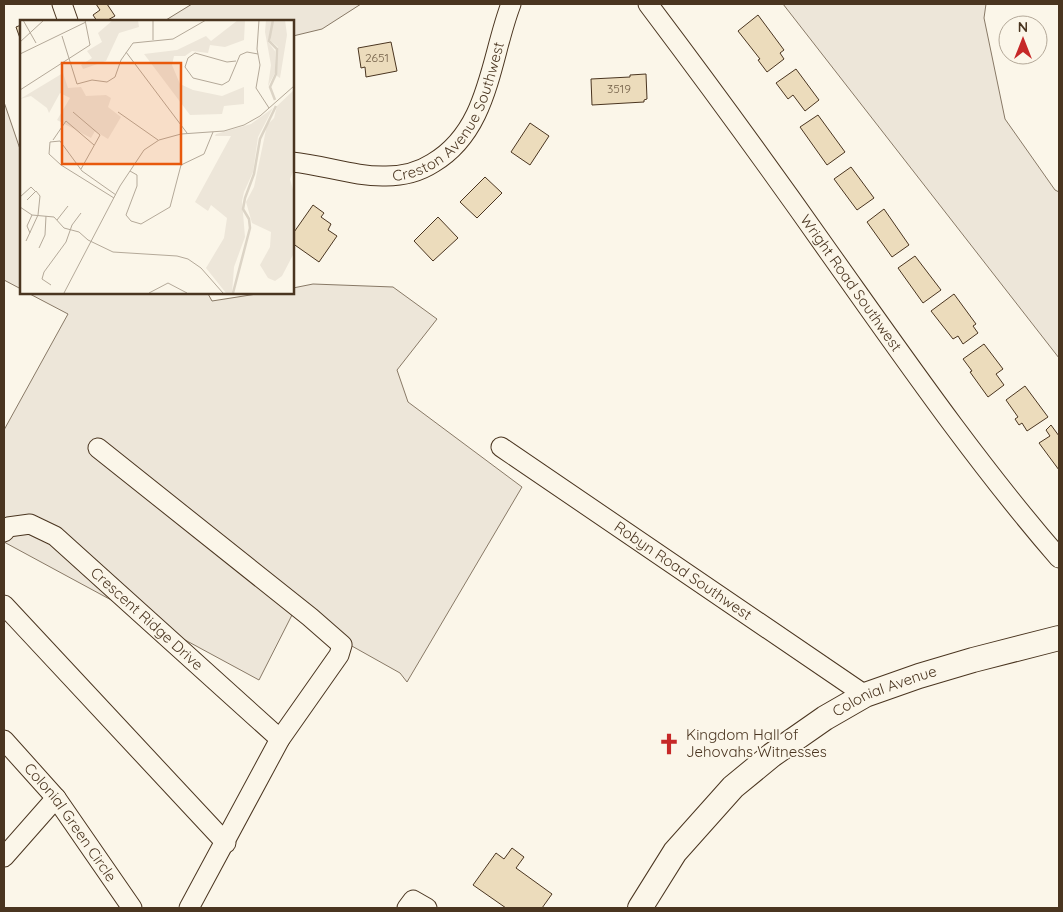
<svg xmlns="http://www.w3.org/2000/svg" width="1063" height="912" viewBox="0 0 1063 912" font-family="Quicksand,sans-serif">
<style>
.green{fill:#ede6d9;stroke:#887966}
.building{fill:#ecdcbc;stroke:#4a3520}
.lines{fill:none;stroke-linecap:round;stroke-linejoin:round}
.minor-casing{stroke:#4a3520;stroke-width:21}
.major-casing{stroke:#4a3520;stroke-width:26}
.minor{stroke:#fbf6e9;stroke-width:19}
.major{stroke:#fbf6e9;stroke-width:24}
.labels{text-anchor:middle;stroke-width:4;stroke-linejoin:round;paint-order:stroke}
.number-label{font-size:12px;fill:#725f47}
.street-label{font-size:15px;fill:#4a3520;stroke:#fbf6e9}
.poi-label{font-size:15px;fill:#4a3520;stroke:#fbf6e9;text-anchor:start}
.inset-river{fill:none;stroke:#dcd4c6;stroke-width:2.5}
.inset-road{fill:none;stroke:#b4a999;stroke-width:1}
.view{fill:#e8590c;fill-opacity:0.15;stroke:#e8590c;stroke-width:2.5}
.inset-edge{fill:none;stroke:#4a3520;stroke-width:2.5}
</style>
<rect width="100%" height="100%" fill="#fbf6e9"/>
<!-- green -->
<g class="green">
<path d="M192 4H361L322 29 293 36 292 21H167L166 20Z"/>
<path d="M783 4H986L984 18 1005 119 1055 190 1059 192V358Z"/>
<path d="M4 102 21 152V289L4 280Z"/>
<path d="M313 284 393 287 437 319 397 370 408 402 522 487 407 682 400 673 293 613 259 680 4 542V430L68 314 28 293 207 292 212 301 263 293 292 292 293 288Z"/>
</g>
<!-- building -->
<g class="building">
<path d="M96 4H107L115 16 106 21H97L93 15 100 10Z"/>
<path d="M758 15 784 50 780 53 784 59 767 72 758 60 760 59 738 31Z"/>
<path d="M21 25V41L16 27Z"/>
<path d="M391 42 397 71 366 77 365 67 361 68 358 48Z"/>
<path d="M796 69 819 100 805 111 793 95 788 99 776 83Z"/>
<path d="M646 74 647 99 644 100V102L592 105 591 79 630 77V75Z"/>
<path d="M818 115 845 152 827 165 800 127Z"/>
<path d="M530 123 549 136 530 165 511 152Z"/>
<path d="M851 167 874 198 857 210 834 179Z"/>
<path d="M485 177 502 193 477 218 460 202Z"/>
<path d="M313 205 324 213 321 217 331 224 328 230 337 236 319 262 292 243V235Z"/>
<path d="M884 209 909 245 892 257 867 222Z"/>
<path d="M438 217 458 238 433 261 414 241Z"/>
<path d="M915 256 941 290 923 303 898 268Z"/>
<path d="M954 294 976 324 973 326 978 333 963 344 958 336 953 339 931 311Z"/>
<path d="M984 344 1003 369 996 374 1004 385 988 397 970 372 972 371 963 359Z"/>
<path d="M1025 386 1048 417 1027 431 1022 423 1019 425 1015 419 1018 417 1006 400Z"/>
<path d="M1051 425 1059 436V470L1039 443 1050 436 1046 430Z"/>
<path d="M512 848 524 857 516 868 552 894 542 908H506L473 885 496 853 504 859Z"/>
</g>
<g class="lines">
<!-- minor casing -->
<g class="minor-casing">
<g id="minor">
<path d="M62 4 68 21"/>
<path id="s1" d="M648 4C709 85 769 167 828 251 902 355 975 461 1059 558"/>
<path id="s2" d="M292 162C324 165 355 177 386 176 403 176 419 172 433 163 489 130 490 59 511 4"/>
<path id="s3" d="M501 447 865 695"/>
<path d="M98 448 310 617 342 645 339 655 280 739 189 908"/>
<path id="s4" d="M4 532 8 527 30 524 55 536 280 739"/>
<path d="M4 605 226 843"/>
<path id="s5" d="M4 740 56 798 132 908"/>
<path d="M4 857 56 798"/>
<path d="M407 908 413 900 427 908"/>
</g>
</g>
<!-- major casing -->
<g class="major-casing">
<g id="major">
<path id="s6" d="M640 908 675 852 733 787 772 755 825 718 865 695 919 676 973 660 1059 638"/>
</g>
</g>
<!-- minor -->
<use href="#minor" class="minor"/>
<!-- major -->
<use href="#major" class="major"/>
</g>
<!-- icons -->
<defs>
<g id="church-bare" transform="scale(1.725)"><path d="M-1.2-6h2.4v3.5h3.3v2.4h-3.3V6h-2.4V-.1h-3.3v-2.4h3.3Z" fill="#c62828" stroke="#fbf6e9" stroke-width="2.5" paint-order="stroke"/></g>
</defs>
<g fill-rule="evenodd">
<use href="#church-bare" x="669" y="744"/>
</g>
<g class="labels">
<!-- number labels -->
<g class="number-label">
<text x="377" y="62">2651</text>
<text x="619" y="93">3519</text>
</g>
<!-- street labels -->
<g class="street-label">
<text dy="5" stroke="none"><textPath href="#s2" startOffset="194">Creston Avenue Southwest</textPath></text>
<text dy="5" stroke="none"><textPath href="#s1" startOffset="345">Wright Road Southwest</textPath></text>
<text dy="5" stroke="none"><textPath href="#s3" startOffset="220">Robyn Road Southwest</textPath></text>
<text dy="5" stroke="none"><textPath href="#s4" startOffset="180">Crescent Ridge Drive</textPath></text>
<text dy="5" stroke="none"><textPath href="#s6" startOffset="334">Colonial Avenue</textPath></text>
<text dy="5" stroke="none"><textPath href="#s5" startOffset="106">Colonial Green Circle</textPath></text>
</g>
<!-- poi labels -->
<g class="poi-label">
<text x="686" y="740">Kingdom Hall of<tspan x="686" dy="17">Jehovahs Witnesses</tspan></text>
</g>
</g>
<!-- overview -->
<g transform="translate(20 20)">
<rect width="274" height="274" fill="#fbf6e9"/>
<path d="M93 0H118L119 7 99 13 86 41 63 49 61 45 72 38 67 31 82 22 78 13ZM218 0H225L224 20 205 27 190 25 188 33 172 31 165 36H154L152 45 160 64 173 70 202 76 224 67V84L204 86 202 94 170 95 124 34 157 30 186 16 191 21ZM246 0H265L267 15 260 58 257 56 256 44 258 27 251 21 250 12 248 22 255 31V53L248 66 251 45 245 12ZM43 53 48 68 61 67 66 76 86 75 91 78 88 87 101 97 88 119 75 111 71 118 37 100 50 78 40 73 29 93 27 88 11 76 0 79ZM274 70V149L270 159 274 173V233L262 256 255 261 248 258 240 245 250 227 251 212 232 203 226 182 234 167 247 105 254 98 257 86ZM253 88 238 117 233 152 224 172 222 181 225 217 214 247 212 273H206L186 248 204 218 207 198 191 185 188 191 175 182 211 116H195L196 114 231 104Z" fill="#ede6d9"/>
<path class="inset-river" d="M253 0 249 21 257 29 256 54 250 67 255 80M213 273 230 208 229 199 223 189 225 178 234 154 240 119 256 86"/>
<path class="inset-road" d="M3 0 16 23M133 0V20M239 0 237 29 240 45 236 68 249 88M42 16 57 64 72 60 87 62 95 57 101 40 113 23 153 19 186 0M0 22 24 0M106 32 167 113M0 34 66 2M216 41 207 42 175 33 168 38 165 47 173 58 202 65 209 61 220 35 227 32 238 34M0 70 70 25 65 0M53 92 80 115 61 149M98 92 138 120M33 120 46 101 74 125M110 151 117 155V166L106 195 111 201 121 204 150 187 161 145 184 134 193 112M0 177 11 167 15 171M94 178 41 145 29 134 30 122 40 121 62 151 96 175M0 187 12 195 34 197 44 208 59 212 68 220 93 232 157 236 168 239 181 248 203 273M37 200 48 186M10 213 7 206 12 195M6 221 18 195 20 176 16 171 7 180M19 228 25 215 26 196M31 265 22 259 24 252 46 222 52 205 61 193M44 273 100 166 124 130 139 120 161 114 204 111 224 105 240 96 274 66M129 273 148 263 167 273"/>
<path class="view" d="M42 43H161V144H42Z"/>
<rect width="274" height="274" class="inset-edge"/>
</g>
<!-- border -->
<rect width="1063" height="912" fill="none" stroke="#4a3520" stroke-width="10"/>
<!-- north arrow -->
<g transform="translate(1023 40)"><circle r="24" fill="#fbf6e9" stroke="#b4a999"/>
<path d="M0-4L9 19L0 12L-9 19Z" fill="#c62828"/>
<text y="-8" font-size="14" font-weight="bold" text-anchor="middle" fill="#4a3520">N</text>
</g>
</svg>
